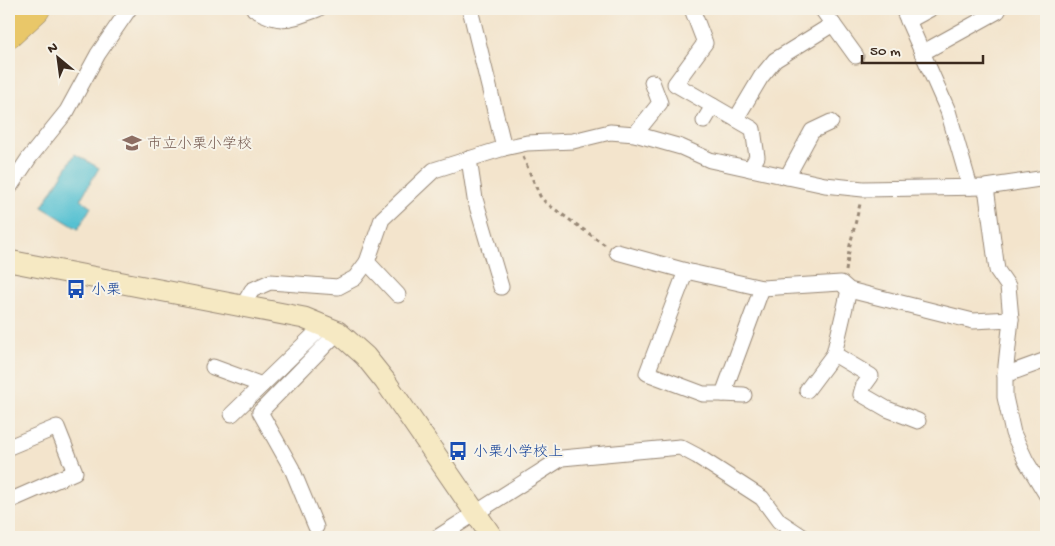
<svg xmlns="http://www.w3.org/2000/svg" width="1055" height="546" viewBox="0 0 1055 546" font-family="'Gochi Hand','Klee One',sans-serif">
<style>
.water{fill:#57c1d2;stroke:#497678}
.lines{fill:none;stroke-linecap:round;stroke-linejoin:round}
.street-casing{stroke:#978775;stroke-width:17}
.secondary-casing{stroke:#978775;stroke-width:23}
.highway-casing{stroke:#978775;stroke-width:29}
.path{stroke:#978775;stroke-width:3;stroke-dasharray:4 4;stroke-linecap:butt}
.street{stroke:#fff;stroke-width:15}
.secondary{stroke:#f6e9c3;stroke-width:21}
.highway{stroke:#e9c769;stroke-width:28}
.labels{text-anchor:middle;stroke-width:4;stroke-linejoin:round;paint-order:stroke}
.education-label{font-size:15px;fill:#785e54;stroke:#f7f3e8;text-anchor:start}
.transit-label{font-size:15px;fill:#164399;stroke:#f7f3e8;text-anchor:start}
</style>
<rect width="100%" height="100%" fill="#f7f3e8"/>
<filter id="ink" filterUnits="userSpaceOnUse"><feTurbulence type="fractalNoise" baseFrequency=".02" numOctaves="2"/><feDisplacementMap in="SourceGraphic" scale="10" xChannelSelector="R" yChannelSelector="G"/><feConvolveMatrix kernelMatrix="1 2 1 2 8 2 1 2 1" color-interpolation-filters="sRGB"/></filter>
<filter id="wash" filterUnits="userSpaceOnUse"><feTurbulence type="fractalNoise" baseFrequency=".0096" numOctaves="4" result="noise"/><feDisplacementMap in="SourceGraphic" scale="20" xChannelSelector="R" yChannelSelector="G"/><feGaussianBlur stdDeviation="1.12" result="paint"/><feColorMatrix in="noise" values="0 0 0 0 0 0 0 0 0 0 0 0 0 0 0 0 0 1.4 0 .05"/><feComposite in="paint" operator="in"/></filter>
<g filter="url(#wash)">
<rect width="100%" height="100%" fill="#f3e4cc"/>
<!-- water -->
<path class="water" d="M75 154 99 168 80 200 91 207 78 229 42 207Z"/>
</g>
<g filter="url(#ink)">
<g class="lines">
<!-- street casing -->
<g class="street-casing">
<g id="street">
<path d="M254 9C281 25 290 19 318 9"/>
<path d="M470 9 504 148"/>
<path d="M692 9 705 43 675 84 753 129 757 157 750 169"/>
<path d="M822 9 856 56"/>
<path d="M903 9 948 111 970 187"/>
<path d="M908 21 930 9"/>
<path d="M922 53 998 11"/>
<path d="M736 119 761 77 775 60 833 24"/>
<path d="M704 121 713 106"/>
<path d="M635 134 660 103 652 82"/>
<path d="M469 159 475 199 501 287"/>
<path d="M787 177 812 131 831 122"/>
<path d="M986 187 997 270 1008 286 1011 319 1005 375V397L1013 433 1026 461 1046 494"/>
<path d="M9 188 29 158 67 111 98 54 129 9"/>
<path d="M617 252 686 271 762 288 841 283 849 290 973 321 1011 319"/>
<path d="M367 262 398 295"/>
<path d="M686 271 647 373 703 394H723L762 288"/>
<path d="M242 307 252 290 270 282 338 287 355 278 367 262 382 219 434 170 504 148 527 143 573 141 610 132 635 134 681 147 710 160 825 185 863 189 986 187 1046 178"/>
<path d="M834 354 871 376 863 387 861 394 887 409 918 421"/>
<path d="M213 367 262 385"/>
<path d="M1005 375 1046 360"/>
<path d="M807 390 834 354 849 290"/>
<path d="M723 394 744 395"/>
<path d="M232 414 323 326"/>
<path d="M9 447 57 427 75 472 9 501"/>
<path d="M316 527 292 469 260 412 338 332"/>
<path d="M438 537 562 458 680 447 697 456 762 498 779 521 803 537"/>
</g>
</g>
<!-- secondary casing -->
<g class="secondary-casing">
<path id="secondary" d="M9 261 304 318 338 332 365 356 385 381 492 537"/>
</g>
<!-- highway casing -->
<g class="highway-casing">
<path id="highway" d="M9 34 36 9"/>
</g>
<!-- path -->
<g class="path">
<path d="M523 157 540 196 546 203 605 245"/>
<path d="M846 271 850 245 860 204"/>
</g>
<!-- street -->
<use href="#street" class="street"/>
<!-- secondary -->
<use href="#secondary" class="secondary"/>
<!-- highway -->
<use href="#highway" class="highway"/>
</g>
</g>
<!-- icons -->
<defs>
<g id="school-bare" transform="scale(1.5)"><path d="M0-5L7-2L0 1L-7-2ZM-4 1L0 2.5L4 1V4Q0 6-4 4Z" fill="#8d6e63" stroke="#f7f3e8" stroke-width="2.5" paint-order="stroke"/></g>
<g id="bus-bare" transform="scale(1.5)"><path d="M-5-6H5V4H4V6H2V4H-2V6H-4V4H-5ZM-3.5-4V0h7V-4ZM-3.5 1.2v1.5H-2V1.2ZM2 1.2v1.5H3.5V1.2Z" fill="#1a4fb4" stroke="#f7f3e8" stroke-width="2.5" paint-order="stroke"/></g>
</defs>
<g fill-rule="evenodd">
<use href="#school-bare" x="132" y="143"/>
<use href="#bus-bare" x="76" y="289"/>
<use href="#bus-bare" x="458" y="451"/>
</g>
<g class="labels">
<!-- education labels -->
<g class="education-label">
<text x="147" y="148">市立小栗小学校</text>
</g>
<!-- transit labels -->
<g class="transit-label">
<text x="91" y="294">小栗</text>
<text x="473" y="456">小栗小学校上</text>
</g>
</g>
<!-- margin -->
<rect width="1055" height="546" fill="none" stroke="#f7f3e8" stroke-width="30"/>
<!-- north arrow -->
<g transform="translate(58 58) rotate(331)" stroke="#f7f3e8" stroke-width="4" paint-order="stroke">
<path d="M0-4L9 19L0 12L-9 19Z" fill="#3b2a1e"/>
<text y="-8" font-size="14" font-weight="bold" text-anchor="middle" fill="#3b2a1e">N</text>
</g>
<!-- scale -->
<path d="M862 55v8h121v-8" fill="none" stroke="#3b2a1e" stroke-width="2.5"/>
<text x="870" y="55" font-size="15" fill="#3b2a1e" stroke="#f7f3e8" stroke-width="4" paint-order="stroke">50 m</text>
</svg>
